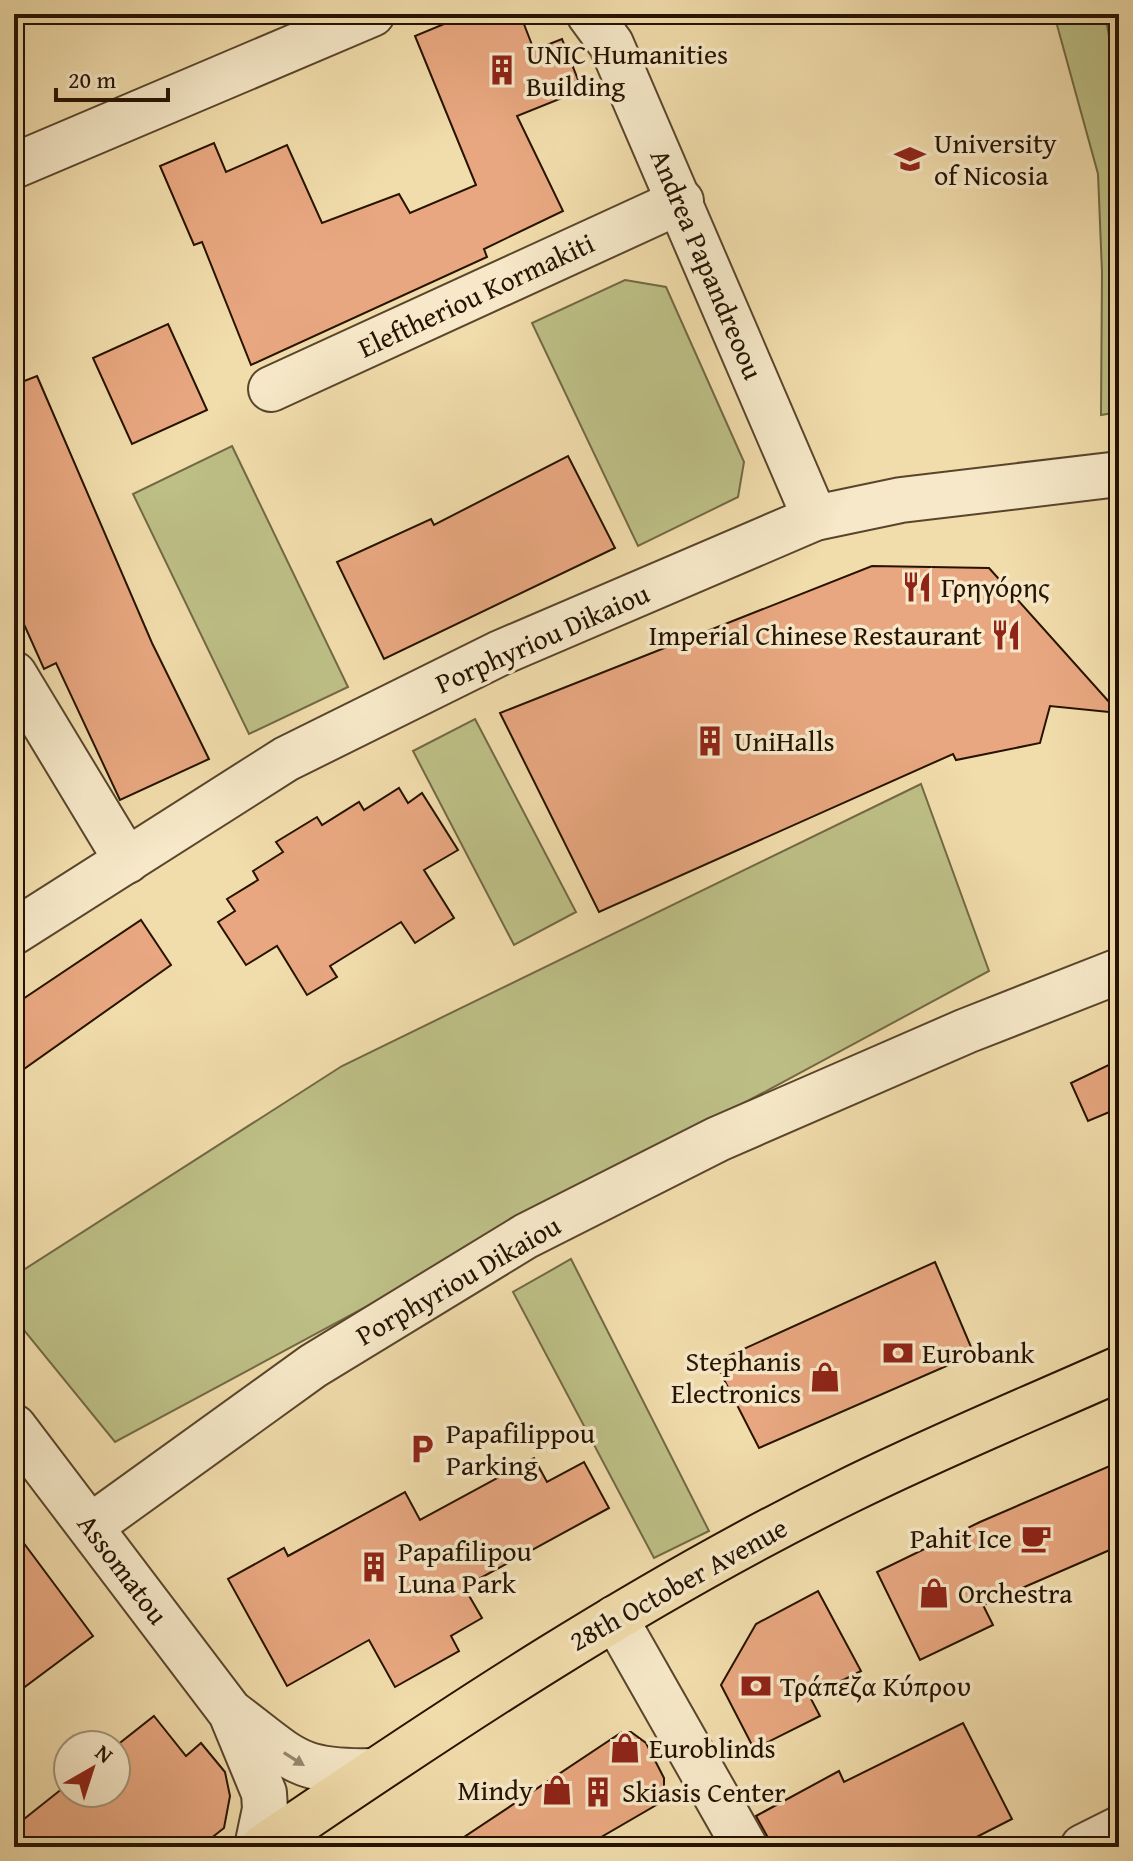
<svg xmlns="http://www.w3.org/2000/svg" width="1133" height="1861" viewBox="0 0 1133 1861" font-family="'Gentium Book Plus',serif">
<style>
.green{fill:#bdbf86;stroke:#726944;stroke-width:2}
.building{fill:#e8a780;stroke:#261301;stroke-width:2}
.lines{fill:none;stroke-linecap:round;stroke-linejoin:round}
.minor-casing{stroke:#59452c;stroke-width:48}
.major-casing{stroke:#261301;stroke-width:48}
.minor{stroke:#f6e8c8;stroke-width:44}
.major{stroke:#f1dcab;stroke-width:44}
.oneway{fill:#98886e}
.labels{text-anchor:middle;stroke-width:7;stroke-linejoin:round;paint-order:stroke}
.poi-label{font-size:28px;fill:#261301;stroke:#f6e8c8;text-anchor:start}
.street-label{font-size:28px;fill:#261301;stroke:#f6e8c8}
</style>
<rect width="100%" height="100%" fill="#f1dcab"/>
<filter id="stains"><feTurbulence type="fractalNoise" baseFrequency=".0025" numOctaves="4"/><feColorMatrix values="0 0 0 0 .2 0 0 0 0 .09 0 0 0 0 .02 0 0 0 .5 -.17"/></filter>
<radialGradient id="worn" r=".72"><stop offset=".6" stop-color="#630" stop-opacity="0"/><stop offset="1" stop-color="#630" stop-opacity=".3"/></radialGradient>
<!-- green -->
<g class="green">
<path d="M1054 14H1105L1119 91V412L1101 415 1102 272 1098 174Z"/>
<path d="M625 280 666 287 744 462 738 497 638 546 532 323Z"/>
<path d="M232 446 348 687 249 734 133 494Z"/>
<path d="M475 719 576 912 514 945 413 751Z"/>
<path d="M921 784 989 971 115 1442 14 1318V1276L342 1066Z"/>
<path d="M571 1259 709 1531 654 1558 513 1292Z"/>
</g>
<!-- building -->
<g class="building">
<path d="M468 14H520L534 50 562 39 582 90 517 116 563 211 484 249 487 257 251 365 202 242 194 245 160 166 214 143 226 172 287 145 322 223 399 194 410 213 476 185 415 36Z"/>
<path d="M168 324 207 410 132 444 93 358Z"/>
<path d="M37 376 152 643 209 759 120 800 56 663 44 669 14 602V385Z"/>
<path d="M568 456 615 548 384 659 337 562 431 519 434 525Z"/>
<path d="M872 566 989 568 1119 713 1050 706 1040 743 956 760 953 754 599 912 500 713Z"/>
<path d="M399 788 408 803 422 793 458 850 424 870 454 918 415 943 401 922 330 966 337 977 307 995 277 946 246 965 218 922 235 911 227 899 258 880 253 871 283 852 276 842 317 817 322 825 359 802 364 810Z"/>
<path d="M141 920 171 965 14 1076V1005Z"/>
<path d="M1119 1060V1108L1088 1121 1071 1083Z"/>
<path d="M935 1262 974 1354 759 1448 715 1362Z"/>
<path d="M534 1458 547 1482 584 1462 609 1508 464 1587 482 1618 451 1636 459 1651 395 1687 369 1640 287 1686 228 1579 284 1548 288 1556 405 1492 420 1520Z"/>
<path d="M1119 1462V1546L983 1605 993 1625 920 1660 877 1572 980 1522Z"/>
<path d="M14 1530 93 1636 14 1695Z"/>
<path d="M818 1591 861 1671 810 1697 820 1716 754 1749 721 1685 756 1624Z"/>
<path d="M154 1716 186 1756 201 1743 225 1772 230 1796 224 1828 200 1847H14V1827L68 1784V1793H116V1746Z"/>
<path d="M963 1723 1012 1819 957 1847H773L756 1816 839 1771 844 1782Z"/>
<path d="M622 1732H631L646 1743 664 1778V1796L658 1804 584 1847H449Z"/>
</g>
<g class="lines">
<!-- minor casing -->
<g class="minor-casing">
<g id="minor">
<path d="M589 14 611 44 815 518"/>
<path d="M14 166 372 14"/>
<path d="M271 389 681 201"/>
<path d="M14 674 127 861"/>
<path d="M14 932 286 759 500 653 815 518 901 500 1119 474"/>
<path d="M14 1427 231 1713 264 1793 265 1809 257 1847"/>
<path d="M91 1526 313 1366 526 1236 718 1139 966 1031 1119 971"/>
<path d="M615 1618 745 1847"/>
<path d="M233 1714C292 1758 296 1773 373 1771"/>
<path d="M1083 1847 1119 1829"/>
</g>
</g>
<!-- major casing -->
<g class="major-casing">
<path id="major" d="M263 1847C452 1718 642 1592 848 1491 937 1447 1029 1409 1119 1369"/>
</g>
<!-- minor -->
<use href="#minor" class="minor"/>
<!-- major -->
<use href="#major" class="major"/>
</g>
<!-- one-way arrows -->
<defs><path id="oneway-solid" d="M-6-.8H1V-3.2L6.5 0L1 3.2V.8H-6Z" transform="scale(2)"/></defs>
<use class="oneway" href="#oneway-solid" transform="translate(294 1759) rotate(32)"/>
<!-- icons -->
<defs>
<g id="building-bare" transform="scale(2.4)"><path d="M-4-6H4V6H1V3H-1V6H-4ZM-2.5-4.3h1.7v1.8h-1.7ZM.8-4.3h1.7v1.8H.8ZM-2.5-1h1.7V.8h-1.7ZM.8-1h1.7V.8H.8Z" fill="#8f2418" stroke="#f6e8c8" stroke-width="2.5" paint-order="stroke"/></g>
<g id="university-bare" transform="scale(2.4)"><path d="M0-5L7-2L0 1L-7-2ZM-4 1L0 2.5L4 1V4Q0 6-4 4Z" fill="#8f2418" stroke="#f6e8c8" stroke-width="2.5" paint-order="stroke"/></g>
<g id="restaurant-bare" transform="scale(2.4)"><path d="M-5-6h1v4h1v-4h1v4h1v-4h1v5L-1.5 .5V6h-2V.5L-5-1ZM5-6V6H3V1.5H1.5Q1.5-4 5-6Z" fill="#8f2418" stroke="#f6e8c8" stroke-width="2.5" paint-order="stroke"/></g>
<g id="bank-bare" transform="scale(2.4)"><path d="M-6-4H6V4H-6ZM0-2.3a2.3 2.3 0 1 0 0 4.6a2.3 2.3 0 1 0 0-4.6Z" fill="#8f2418" stroke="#f6e8c8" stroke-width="2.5" paint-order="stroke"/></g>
<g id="shop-bare" transform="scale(2.4)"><path d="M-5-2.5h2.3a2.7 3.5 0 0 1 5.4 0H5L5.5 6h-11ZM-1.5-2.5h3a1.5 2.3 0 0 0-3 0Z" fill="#8f2418" stroke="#f6e8c8" stroke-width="2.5" paint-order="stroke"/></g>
<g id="parking-bare" transform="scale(2.4)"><path d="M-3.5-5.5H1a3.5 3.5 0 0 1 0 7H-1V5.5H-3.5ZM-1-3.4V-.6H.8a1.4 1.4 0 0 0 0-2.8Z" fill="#8f2418" stroke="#f6e8c8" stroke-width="2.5" paint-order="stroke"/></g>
<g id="cafe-bare" transform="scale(2.4)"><path d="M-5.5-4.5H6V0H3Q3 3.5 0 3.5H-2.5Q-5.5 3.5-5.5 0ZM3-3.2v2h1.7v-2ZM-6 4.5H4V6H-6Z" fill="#8f2418" stroke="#f6e8c8" stroke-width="2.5" paint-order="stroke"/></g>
</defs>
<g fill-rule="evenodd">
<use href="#building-bare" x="502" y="70"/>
<use href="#university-bare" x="910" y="159"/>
<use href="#restaurant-bare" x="917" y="587"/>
<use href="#restaurant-bare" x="1006" y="635"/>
<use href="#building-bare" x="710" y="741"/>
<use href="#bank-bare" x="898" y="1353"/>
<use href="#shop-bare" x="825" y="1377"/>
<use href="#parking-bare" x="422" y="1449"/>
<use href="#cafe-bare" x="1036" y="1538"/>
<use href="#building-bare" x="374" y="1567"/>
<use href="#shop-bare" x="934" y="1593"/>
<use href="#bank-bare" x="756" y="1686"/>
<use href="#shop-bare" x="625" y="1748"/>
<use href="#shop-bare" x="557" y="1790"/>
<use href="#building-bare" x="598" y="1792"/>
</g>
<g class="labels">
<!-- poi labels -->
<g class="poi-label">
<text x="526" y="64">UNIC Humanities<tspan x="526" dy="32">Building</tspan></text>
<text x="934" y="153">University<tspan x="934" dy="32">of Nicosia</tspan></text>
<text x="941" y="597">Γρηγόρης</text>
<text x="982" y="645" text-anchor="end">Imperial Chinese Restaurant</text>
<text x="734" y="751">UniHalls</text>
<text x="922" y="1363">Eurobank</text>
<text x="801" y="1371" text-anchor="end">Stephanis<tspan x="801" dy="32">Electronics</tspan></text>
<text x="446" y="1443">Papafilippou<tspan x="446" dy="32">Parking</tspan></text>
<text x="1012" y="1548" text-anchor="end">Pahit Ice</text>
<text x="398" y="1561">Papafilipou<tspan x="398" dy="32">Luna Park</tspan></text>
<text x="958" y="1603">Orchestra</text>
<text x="780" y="1696">Τράπεζα Κύπρου</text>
<text x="649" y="1758">Euroblinds</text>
<text x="533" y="1800" text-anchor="end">Mindy</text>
<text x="622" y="1802">Skiasis Center</text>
</g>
<!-- street labels -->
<g class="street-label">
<text transform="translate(707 264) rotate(67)" y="10">Andrea Papandreoou</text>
<text transform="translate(476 295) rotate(-25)" y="10">Eleftheriou Kormakiti</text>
<text transform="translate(542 638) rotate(-24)" y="10">Porphyriou Dikaiou</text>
<text transform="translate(458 1280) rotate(-30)" y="10">Porphyriou Dikaiou</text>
<text transform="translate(123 1569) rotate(53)" y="10">Assomatou</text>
<text transform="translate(678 1584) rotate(-29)" y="10">28th October Avenue</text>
</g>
</g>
<!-- margin -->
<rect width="1133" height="1861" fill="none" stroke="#f1dcab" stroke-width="48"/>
<rect x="16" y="16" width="1101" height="1829" fill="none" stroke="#261301" stroke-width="4"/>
<rect x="24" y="24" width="1085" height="1813" fill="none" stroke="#261301" stroke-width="2"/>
<!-- north arrow -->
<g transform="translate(92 1769) rotate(39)"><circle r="38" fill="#f6e8c8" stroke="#a39378" stroke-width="2"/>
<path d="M0-6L14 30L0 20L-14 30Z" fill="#8f2418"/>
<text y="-12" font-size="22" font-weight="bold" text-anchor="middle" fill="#261301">N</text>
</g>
<!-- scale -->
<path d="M56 88v12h112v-12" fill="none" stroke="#261301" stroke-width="4"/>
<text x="68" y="88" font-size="24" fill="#261301" stroke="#f6e8c8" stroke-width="6" paint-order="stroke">20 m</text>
<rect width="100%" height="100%" filter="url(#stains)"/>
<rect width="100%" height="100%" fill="url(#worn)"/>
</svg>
